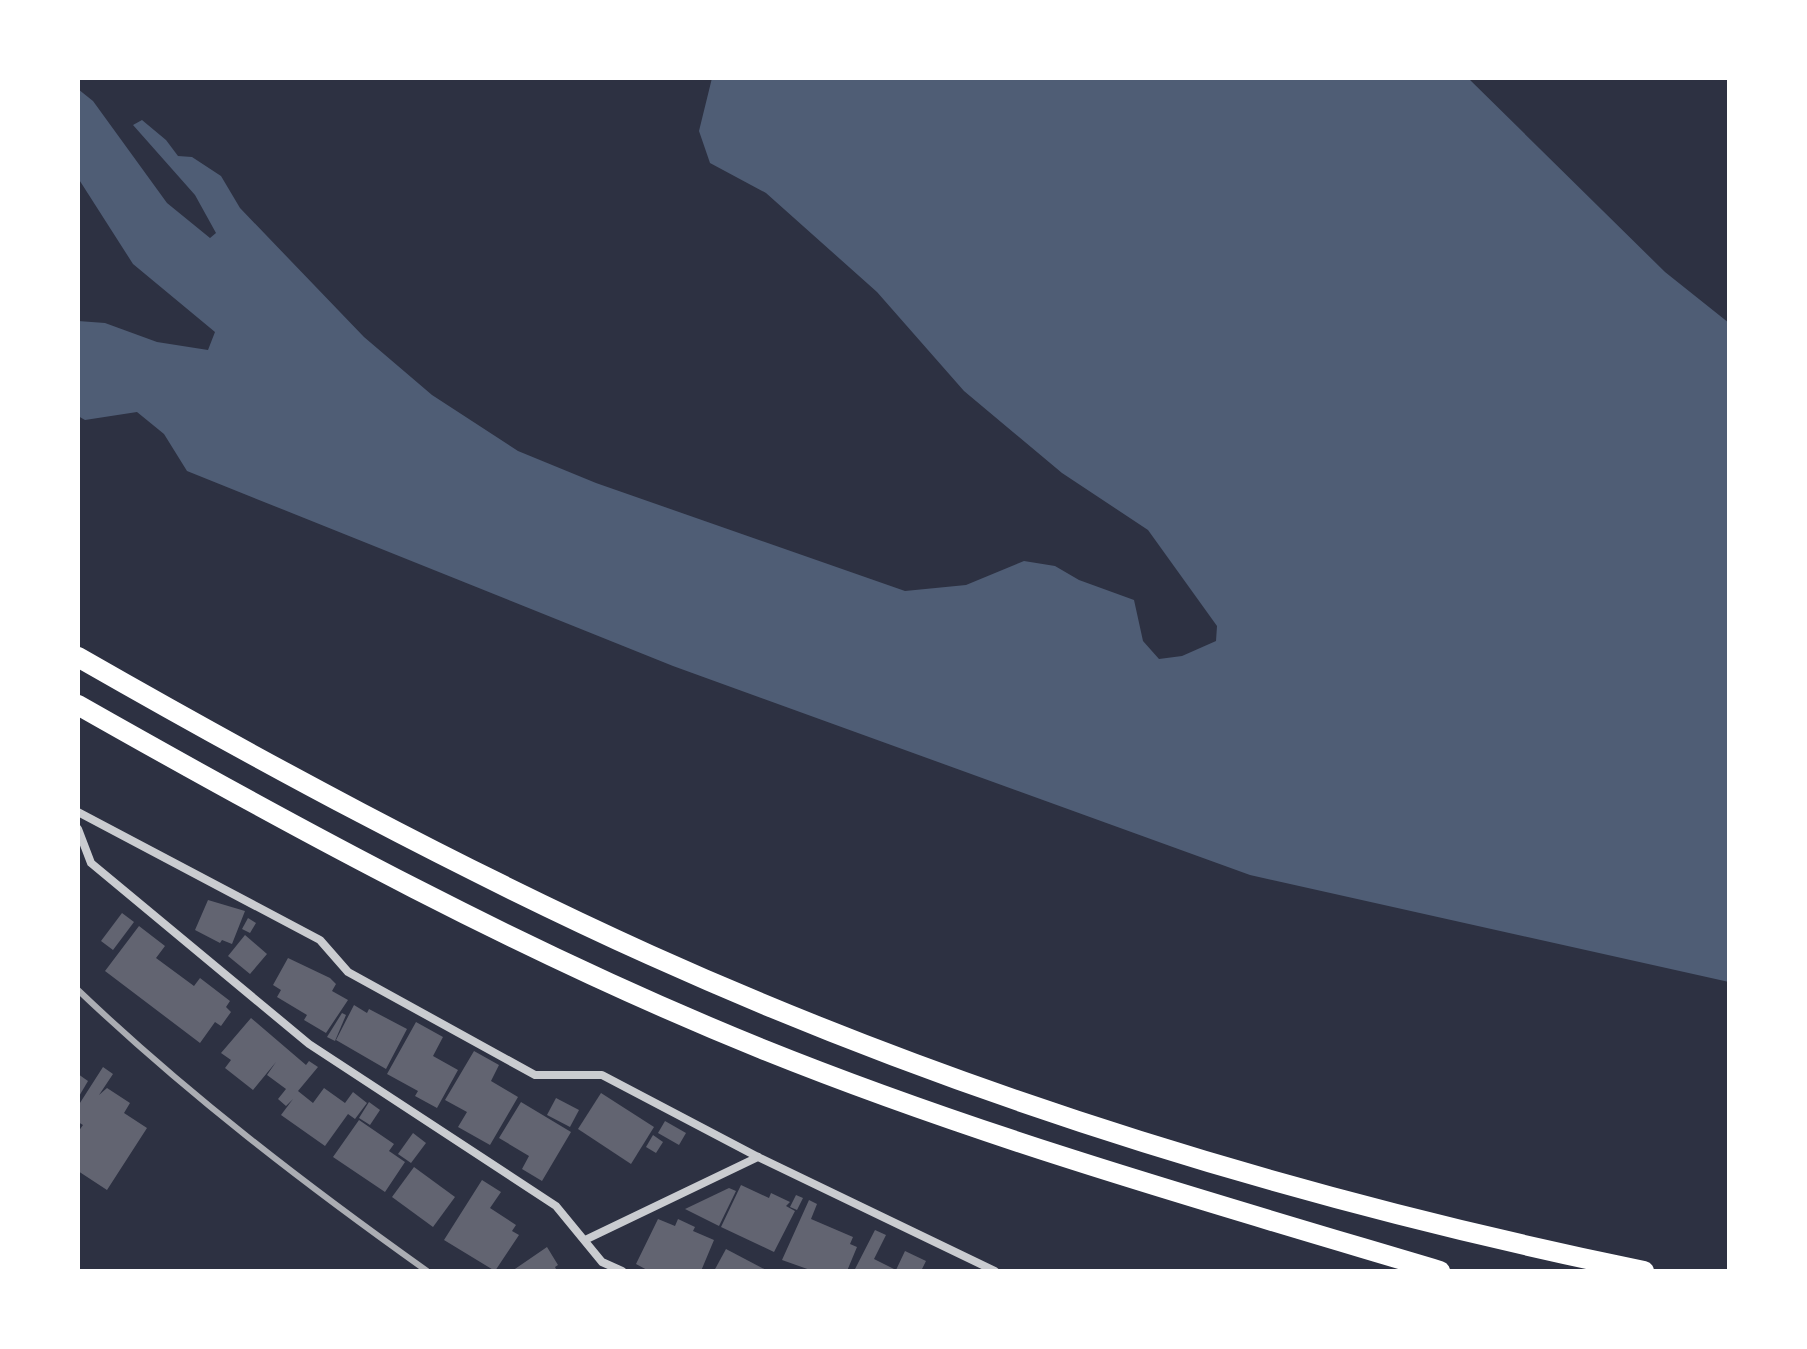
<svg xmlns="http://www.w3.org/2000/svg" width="1807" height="1349" viewBox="0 0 1807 1349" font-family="'Archivo Narrow',sans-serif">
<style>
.water{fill:#4f5d75}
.building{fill:#626471}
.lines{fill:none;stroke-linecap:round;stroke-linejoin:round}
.minor{stroke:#caccd0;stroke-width:8}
.primary{stroke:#fff;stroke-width:20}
.rail{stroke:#abadb3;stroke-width:6}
</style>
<rect width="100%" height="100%" fill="#2d3142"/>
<!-- water -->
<path class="water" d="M712 78H1468L1665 272 1729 323V982L1250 875 673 666 187 471 164 434 137 412 85 420 78 416V321L105 323 157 342 208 350 215 332 133 264 78 178V89L93 101 167 203 210 238 216 233 195 195 133 125 142 120 166 140 178 156 192 157 221 176 240 208 364 337 432 395 518 451 596 483 905 591 966 585 1024 561 1055 566 1079 580 1134 600 1143 641 1159 659 1182 656 1216 641 1217 626 1148 530 1062 473 964 391 877 292 766 193 710 163 699 131Z"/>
<!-- building -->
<g class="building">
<path d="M208 900 245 911 232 944 222 940 220 943 195 930Z"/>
<path d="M122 913 134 922 113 950 101 941Z"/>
<path d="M248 918 256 923 250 933 242 929Z"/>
<path d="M139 926 165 946 156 958 194 986 200 978 230 1001 226 1007 231 1012 221 1026 215 1022 200 1043 105 971Z"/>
<path d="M245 935 267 954 250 974 228 956Z"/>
<path d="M288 958 330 978 336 984 332 991 348 1000 326 1033 304 1020 307 1015 277 997 281 990 273 985Z"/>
<path d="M354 1005 367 1013 369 1009 407 1029 386 1069 336 1040Z"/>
<path d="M342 1013 346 1015 335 1041 327 1037Z"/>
<path d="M251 1018 306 1065 309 1061 318 1067 298 1091 313 1103 324 1088 345 1103 353 1092 367 1103 355 1119 348 1114 325 1146 281 1115 293 1099 286 1106 278 1099 286 1089 267 1075 276 1062 253 1090 225 1068 231 1060 221 1053Z"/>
<path d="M416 1022 443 1037 433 1056 458 1070 437 1108 415 1096 418 1091 387 1074Z"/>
<path d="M474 1051 499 1065 491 1081 518 1097 490 1145 458 1127 467 1112 445 1100Z"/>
<path d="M103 1067 113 1074 99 1095 107 1088 130 1103 124 1113 147 1128 107 1190 78 1171V1132L83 1125 78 1122V1106Z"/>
<path d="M78 1074 88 1081 78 1098Z"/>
<path d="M601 1093 654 1127 631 1164 578 1129Z"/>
<path d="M556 1098 579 1110 570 1127 547 1115Z"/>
<path d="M369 1102 380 1110 370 1125 359 1118Z"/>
<path d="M521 1102 571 1132 542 1181 522 1169 529 1156 499 1138Z"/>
<path d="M359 1120 394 1144 389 1151 405 1162 385 1192 333 1157Z"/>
<path d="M665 1121 686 1133 679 1145 658 1133Z"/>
<path d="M413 1133 426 1143 411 1163 398 1154Z"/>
<path d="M653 1135 663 1142 656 1153 646 1147Z"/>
<path d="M414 1167 455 1197 433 1227 392 1197Z"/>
<path d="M482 1180 501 1192 490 1208 516 1225 512 1231 519 1235 495 1271 444 1240Z"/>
<path d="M741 1185 769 1198 771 1193 790 1202 786 1206 795 1211 774 1252 721 1227Z"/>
<path d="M729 1188 736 1191 719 1226 685 1209Z"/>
<path d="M796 1195 803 1198 797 1210 790 1207Z"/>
<path d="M809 1200 817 1204 811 1219 853 1237 850 1244 857 1247 847 1271H813L782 1260Z"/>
<path d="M658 1219 675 1226 678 1219 695 1227 693 1231 714 1240 701 1271H649L636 1264Z"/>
<path d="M875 1230 886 1235 874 1259 896 1270 905 1251 926 1261 921 1271H854Z"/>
<path d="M547 1247 558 1265 555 1267 557 1271H512Z"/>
<path d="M726 1249 768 1271H714Z"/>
</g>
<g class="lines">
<!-- minor -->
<g class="minor">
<path d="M78 812 320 940 348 972 535 1075H602L758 1157 995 1271"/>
<path d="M78 829 91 863 309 1044 556 1206 602 1262 622 1271"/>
<path d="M585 1240 758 1157"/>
</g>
<!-- primary -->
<g class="primary">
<path d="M78 657C265 764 454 866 650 955 967 1098 1304 1201 1644 1271"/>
<path d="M78 705C300 831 525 953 762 1049 983 1138 1212 1203 1440 1271"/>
</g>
<!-- rail -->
<path class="rail" d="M78 990C186 1093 306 1185 427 1271"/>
</g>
<!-- border -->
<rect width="1807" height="1349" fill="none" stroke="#ffffff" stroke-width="160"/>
</svg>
